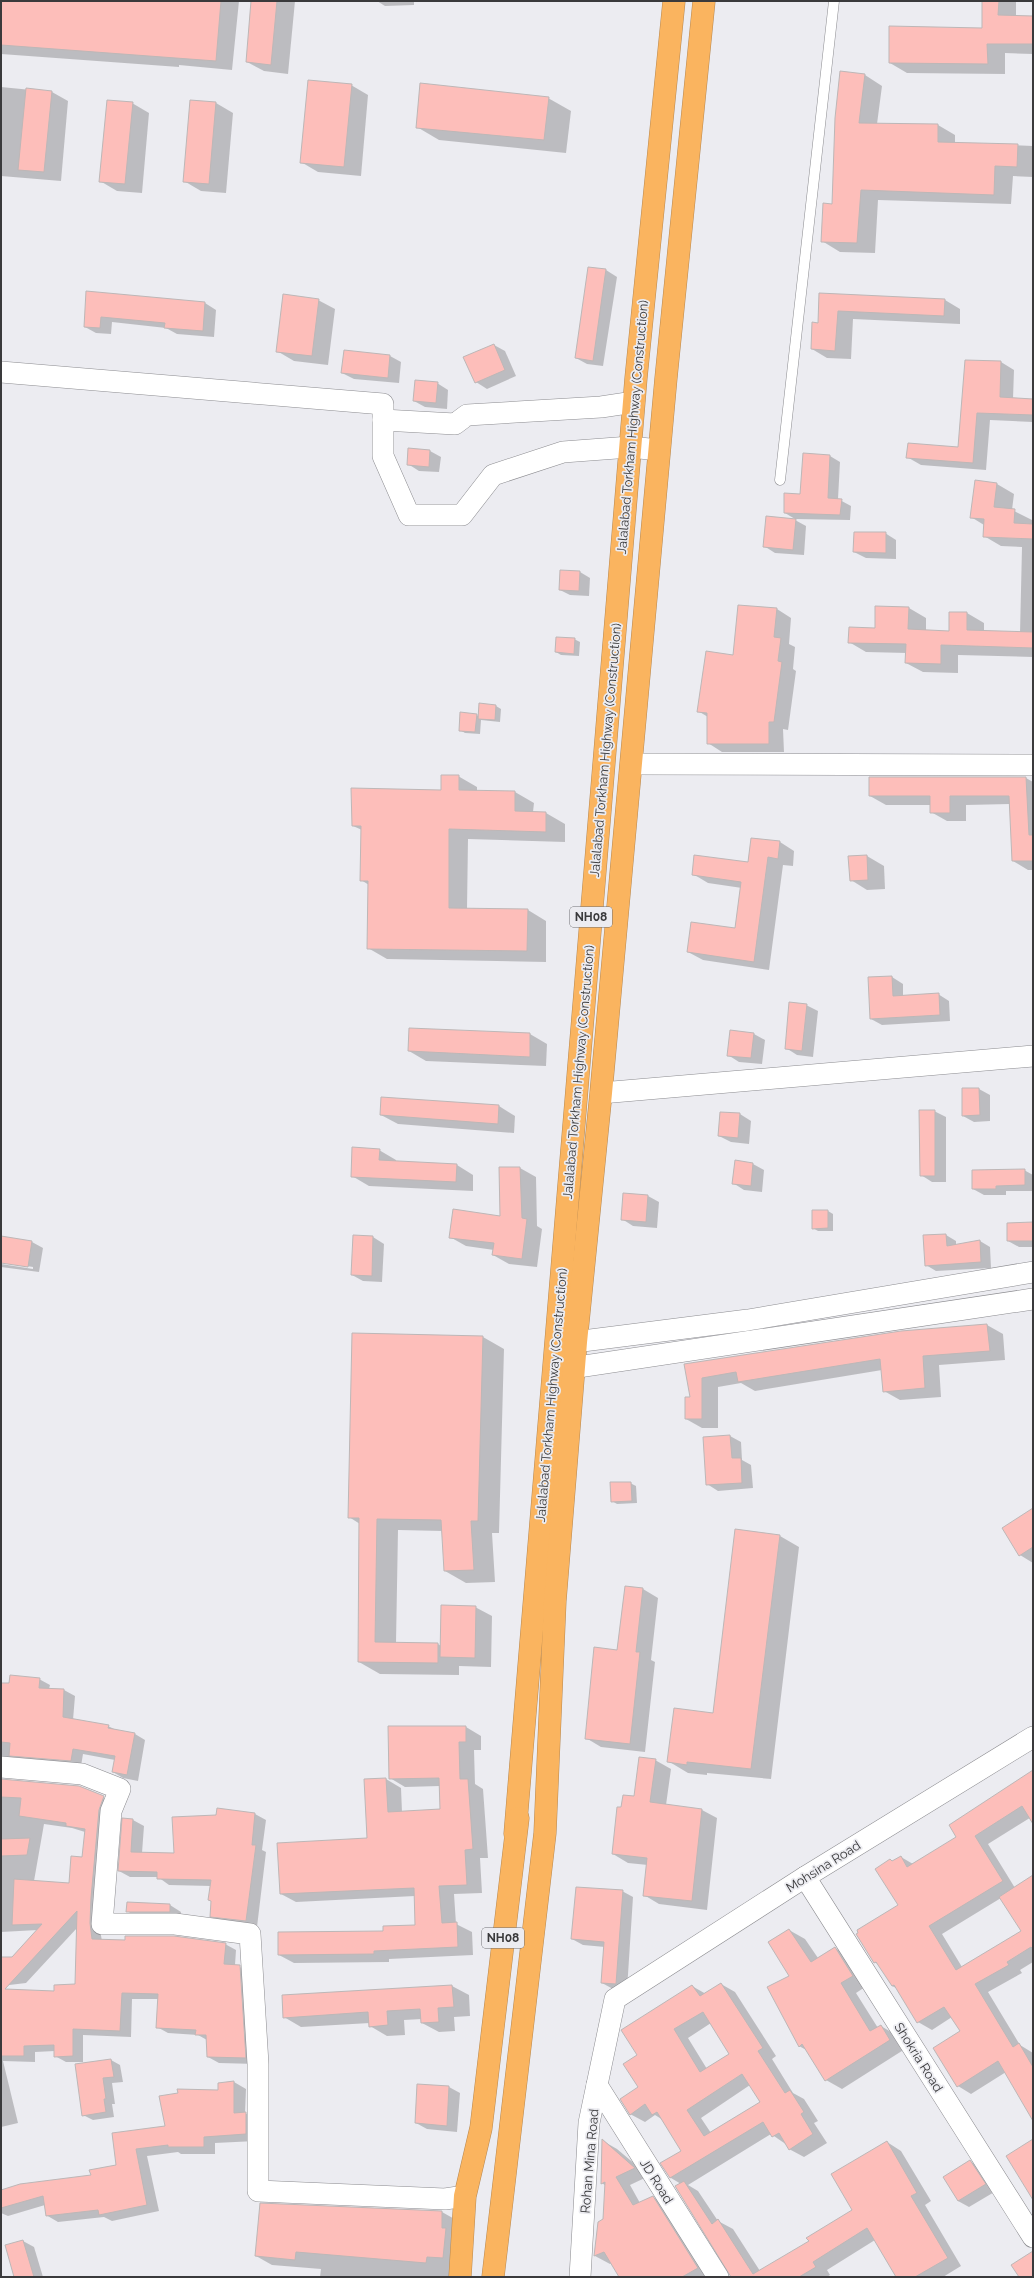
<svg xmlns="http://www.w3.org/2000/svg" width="1034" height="2278" viewBox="0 0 1034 2278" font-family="Raleway,sans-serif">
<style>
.shadow{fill:#0003;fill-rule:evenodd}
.building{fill:#fdbeba;stroke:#bdb7b7;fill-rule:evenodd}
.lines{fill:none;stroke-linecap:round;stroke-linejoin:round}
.lane-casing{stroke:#8c8c90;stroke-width:11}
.street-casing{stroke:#8c8c90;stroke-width:22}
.highway-casing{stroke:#b78953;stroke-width:23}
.lane{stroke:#fff;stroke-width:10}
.street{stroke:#fff;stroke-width:21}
.highway{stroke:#fab45f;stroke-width:22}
.labels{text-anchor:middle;stroke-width:3.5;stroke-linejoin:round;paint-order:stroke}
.shield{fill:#ececf1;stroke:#6f6f72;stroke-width:1}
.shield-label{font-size:12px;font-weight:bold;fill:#3a3a3c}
.street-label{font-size:13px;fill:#3a3a3c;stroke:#ececf1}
</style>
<rect width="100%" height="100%" fill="#ececf1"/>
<!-- shadow -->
<g class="shadow">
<path d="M1 1H239L232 70 179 65V67L1 54Z"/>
<path d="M252 1H295L288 74 264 71 247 62Z"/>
<path d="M377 1H414V5L385 6Z"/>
<path d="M975 1H1016V16L1033 17V54L1005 53V74L907 73 890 63 983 29V1Z"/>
<path d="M841 72 865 75 882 86 877 124 938 125 955 135V143L1033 146V177L1013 176 1011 204 878 200 875 253 840 252 822 241 833 205Z"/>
<path d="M351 85 368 95 361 176 318 172 301 162Z"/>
<path d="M1 87 52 92 68 101 61 181 1 176Z"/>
<path d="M548 98 571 111 566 153 439 140 417 127Z"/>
<path d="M191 101 216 103 233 113 226 193 201 191 184 181Z"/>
<path d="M132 103 149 113 142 193 117 191 100 181Z"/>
<path d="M606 270 617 277 603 366 587 364 576 358Z"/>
<path d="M87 292 205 303 216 310 214 337 177 334 166 328 112 322 111 334 96 333 85 327Z"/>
<path d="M820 294 945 300 960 309V324L853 319 851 359 827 358 812 349 819 324Z"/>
<path d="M318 300 335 309 328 365 294 361 277 351Z"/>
<path d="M494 345 505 351 516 376 487 389 476 382Z"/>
<path d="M390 356 401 362 399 383 354 379 342 373Z"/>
<path d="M966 361 1001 362 1014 370 1013 399 1033 400V422L990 420 986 470 921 465 907 457 959 448Z"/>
<path d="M437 383 448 390 447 409 425 407 414 401Z"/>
<path d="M430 451 441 457 439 472 419 471 408 464Z"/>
<path d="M830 456 840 462 838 499 851 506 850 520 795 519 785 513Z"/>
<path d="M976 481 997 484 1014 494 1012 510 1032 520 1033 657 958 655V673L923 672 906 663 907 653 866 652 849 642 876 629 909 608 926 618V631L950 632V613H967L984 623V632L1020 633 1022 547 1001 546 984 536V525L971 517Z"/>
<path d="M795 520 806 526 804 555 775 553 764 546Z"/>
<path d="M885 533 896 540V559L866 558 854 552Z"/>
<path d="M561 571 580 572 590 578 589 596 570 595 560 590Z"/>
<path d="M777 609 791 618 789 644 795 647 793 669 796 671 788 730 783 729 784 752H722L708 743V717L698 711Z"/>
<path d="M574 639 580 642 579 656 561 655 556 652Z"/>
<path d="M496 706 501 709 500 722 481 720 480 734 465 733 460 730 476 715 479 716Z"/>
<path d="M458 776 477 787V791L515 792 534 803 533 812 546 813 565 824V842L468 839 467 909 528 910 546 921V962L387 959 368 948 369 885 361 880 362 830 353 826 442 791Z"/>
<path d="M1026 778 1033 782V870H1028L1013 861 1010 804 966 805V821H947L931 812V805H886L870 796Z"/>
<path d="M780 842 794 851 793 866 783 865 769 970 703 960 688 952 736 929 742 888 708 883 693 874 749 863Z"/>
<path d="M867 856 884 866 885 889 867 890 851 880 849 857Z"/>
<path d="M892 977 903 984V996L938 994 949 1001 950 1021 882 1025 871 1019Z"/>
<path d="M806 1005 818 1011 813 1057 797 1055 786 1048Z"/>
<path d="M410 1029 530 1034 547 1044 546 1066 426 1061 409 1051Z"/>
<path d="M754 1034 765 1040 762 1064 739 1062 728 1055Z"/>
<path d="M979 1089 990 1095V1121L974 1122 963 1116Z"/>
<path d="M499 1106 515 1116 514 1133 398 1124 381 1115Z"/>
<path d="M934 1111 946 1117V1182H932L921 1175Z"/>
<path d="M740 1114 751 1121 749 1144 731 1142 719 1136Z"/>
<path d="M379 1150 396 1160V1162L457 1165 473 1175V1191L369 1186 352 1176Z"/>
<path d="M736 1162 753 1164 764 1170 762 1192 744 1190 733 1183Z"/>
<path d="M500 1168H520L536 1177 537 1226 542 1229 537 1267 509 1264 493 1255 494 1250 466 1246 450 1237 502 1217Z"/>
<path d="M1024 1170 1033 1175V1191H1006V1195H984L973 1189Z"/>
<path d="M648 1196 659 1202 657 1228 633 1226 622 1219Z"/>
<path d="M828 1211 833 1214V1231H818L813 1228Z"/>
<path d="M1033 1223V1247H1019L1008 1241Z"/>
<path d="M946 1235 956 1241V1246L980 1241 990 1247 991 1268 936 1271 926 1265Z"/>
<path d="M354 1236 373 1237 384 1244 382 1282 363 1281 352 1275Z"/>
<path d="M1 1237 32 1242 43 1248 39 1272 1 1267V1264L33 1269V1267L1 1262Z"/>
<path d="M987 1325 1003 1334 1005 1360 939 1365 941 1397 900 1400 884 1391 882 1370 755 1391 741 1383 718 1387V1428H702L686 1419 692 1398 686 1365 901 1332Z"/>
<path d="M483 1337 504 1349 499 1533H492L495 1582 466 1583 445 1571 443 1531 398 1530 396 1643 438 1644 441 1646 475 1607 492 1616 491 1667 459 1666V1675L380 1674 359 1662 360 1524 349 1517Z"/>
<path d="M730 1436 741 1442 742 1460 751 1465 753 1488 718 1491 707 1484 704 1438Z"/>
<path d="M630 1483 636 1486 637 1503 617 1504 612 1501Z"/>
<path d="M1033 1510V1563L1020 1555Z"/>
<path d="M780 1536 799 1547 771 1779 707 1773V1775L688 1773 668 1761 714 1714Z"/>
<path d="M626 1587 643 1589 658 1598 651 1660 655 1662 645 1752 601 1747 586 1738 618 1651Z"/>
<path d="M39 1679 50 1685 49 1689 64 1690 75 1696 73 1720 108 1726 116 1730 135 1734 145 1740 138 1781 123 1778 113 1772 115 1760 83 1754 81 1766 1 1768V1684Z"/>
<path d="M389 1727H466L481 1736V1750H474L475 1784 483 1789 488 1858H480L482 1893 454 1894 456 1924 472 1932 473 1955 389 1959V1962L294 1963 279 1955 417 1926 415 1896 296 1902 281 1894 368 1839 386 1779 401 1788 402 1812 441 1810 440 1786 405 1787 390 1778Z"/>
<path d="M655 1760 671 1769 666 1805 702 1810 717 1818 707 1910 659 1904 644 1895 648 1865 628 1863 613 1854 622 1808 635 1797Z"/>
<path d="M1033 1772V1816L988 1844 1015 1888 1033 1876V1962L1020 1970 1022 1973 988 1992 1020 2045 1033 2053V2119L1006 2072 971 2094 958 2086 962 2032 952 2017 932 2030 918 2022 898 1989 892 1986 880 1965 874 1962 899 1905 893 1862 901 1857 913 1864 958 1837ZM1001 1898 1023 1932 962 1967 942 1934Z"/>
<path d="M1 1780 79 1787 114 1803 100 1930 102 1941 225 1944 236 1950 235 1965 250 1972 256 2064 219 2063 208 2057 207 2040 198 2035 168 2033 157 2027 159 1999H132L131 2037 83 2035V2062H66L55 2056V2051L35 2052V2062L3 2061 18 2123 1 2127V2001L55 1992 76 1985 77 1928 26 1983 1 1986V1958H13L38 1930 1 1932ZM44 1824 72 1828 85 1832 83 1858 70 1884 34 1881Z"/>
<path d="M217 1809 255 1814 266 1820 262 1850 266 1852 257 1927 221 1922 211 1916V1886L169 1885 158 1877H130L119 1871 123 1819 133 1820 144 1826 142 1853 175 1854 217 1816Z"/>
<path d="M622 1891 633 1897 627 1990 613 1989 602 1983 605 1947 583 1945 572 1939Z"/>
<path d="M170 1905 181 1912 180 1918H138L127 1911Z"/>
<path d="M789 1930 805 1939 818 1958 835 1948 851 1957 868 1985 856 1993 878 2028 881 2026 896 2035 905 2049 842 2089 826 2080 808 2051 799 2046 791 1976Z"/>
<path d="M721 1984 735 1992 776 2056 772 2059 793 2093 804 2099 818 2121 814 2123 827 2143 804 2157 789 2149 787 2145 771 2134 688 2185 698 2191 718 2221 733 2229 760 2271 810 2242 853 2210 887 2142 901 2151 931 2201 925 2205 961 2266 943 2277H897L875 2240 827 2270 830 2275 827 2277H732L681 2184 671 2178 662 2163 682 2151 663 2120 655 2115 645 2122 630 2114 639 2088V2056L692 1986 706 1994ZM711 2023 730 2054 707 2069 688 2038ZM750 2085 761 2103 711 2133 701 2118Z"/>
<path d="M452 1986 469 1995 470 2016 454 2017 455 2031 439 2032 422 2023V2019L404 2020 405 2035 387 2036 370 2026V2023L301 2027 284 2017Z"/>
<path d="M111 2060 120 2065 123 2082 112 2083 115 2104H112L114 2117 93 2120 83 2115Z"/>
<path d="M234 2082 246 2089 245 2113 258 2120V2141L215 2143V2154H181L178 2152 147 2156 159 2211 112 2221 104 2217 58 2222 46 2215 45 2205 8 2216 1 2213V2191L92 2176 117 2166 113 2134 166 2127Z"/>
<path d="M449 2087 460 2093 457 2132 427 2129 416 2123Z"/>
<path d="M603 2141 617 2149 649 2176 630 2185 640 2203 653 2197 668 2206 712 2277H621L612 2263 610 2264 595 2256 599 2222 604 2220 606 2186 602 2183Z"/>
<path d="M970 2161 981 2168 996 2191 969 2207 958 2201Z"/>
<path d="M261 2204 442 2212 458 2221 450 2277H320L321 2269 272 2265 256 2256Z"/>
<path d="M23 2241 34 2247 43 2277H15Z"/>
</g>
<!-- building -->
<g class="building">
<path d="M1 1H221L216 61 1 45Z"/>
<path d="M251 1H277L271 65 246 62Z"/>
<path d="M982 1H999L998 15 1033 16V44H987L988 64 889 63V26L982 28Z"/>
<path d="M840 71 865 74 859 123 938 124V142L1018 144 1017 167 995 166 994 195 861 190 857 243 821 242 823 203 832 204 835 118Z"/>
<path d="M308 80 352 84 344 167 300 163Z"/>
<path d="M420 83 549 97 544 140 416 128Z"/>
<path d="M26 88 52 91 44 172 18 170Z"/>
<path d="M107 100 133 102 125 184 99 182Z"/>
<path d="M190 100 216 102 209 184 183 182Z"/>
<path d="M588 267 606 269 593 361 575 358Z"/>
<path d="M86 291 205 302 203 331 164 328 165 323 101 317 100 328 84 327Z"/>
<path d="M819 293 945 299 944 316 838 311 835 351 811 349 812 322 818 323Z"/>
<path d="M283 294 319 299 312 356 276 352Z"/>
<path d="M494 344 505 370 475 383 463 357Z"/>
<path d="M344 350 390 355 388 378 341 373Z"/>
<path d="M965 360 1001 361 1000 397 1033 399V415L977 413 973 463 906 458 908 443 958 447Z"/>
<path d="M415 380 438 382 436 403 413 401Z"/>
<path d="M408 448 430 450 429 467 407 465Z"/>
<path d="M803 453 830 455 828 498 842 499 840 515 784 513V493L800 494Z"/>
<path d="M975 480 997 483 994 507 1015 509 1014 523 1033 524V539L983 537 984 519 970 518Z"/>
<path d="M766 516 796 519 793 550 763 547Z"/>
<path d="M854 532H886V553L853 552Z"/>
<path d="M560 570 580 571 579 591 559 590Z"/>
<path d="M738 605 777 608 774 637 781 638 778 661 782 662 774 722H769V744H707V713L697 712 706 651 733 655Z"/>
<path d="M875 606 909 607 908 629 949 631V612H967V630L1033 632V648L941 645V664L905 663 906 644 848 643 849 627 875 628Z"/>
<path d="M556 637 575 638 574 654 555 652Z"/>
<path d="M479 703 496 705 495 720 478 719Z"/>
<path d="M460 712 477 714 475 732 459 731Z"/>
<path d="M441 775H459V790L515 791V811L546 812V832L449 829V908L528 909 527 951 367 949 368 881H360L361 826H352L351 788 441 790Z"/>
<path d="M869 777H1026L1029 835H1033V861H1012L1009 796H950V813H930V796H869Z"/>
<path d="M751 838 780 841 778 859 768 857 754 962 687 952 691 922 735 928 741 882 692 875 694 855 748 862Z"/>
<path d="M867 855 868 880 850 881 848 856Z"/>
<path d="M892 976 893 996 939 993 940 1015 870 1019 868 977Z"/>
<path d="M789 1002 807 1004 802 1051 785 1049Z"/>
<path d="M409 1028 530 1033V1057L408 1051Z"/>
<path d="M730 1030 754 1033 751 1058 727 1056Z"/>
<path d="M962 1088H979L980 1115 962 1116Z"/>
<path d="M381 1097 499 1105 498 1124 380 1115Z"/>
<path d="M919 1110H935V1176H920Z"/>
<path d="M720 1112 740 1113 738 1138 718 1136Z"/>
<path d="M352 1147 380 1149 379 1160 457 1164 456 1182 351 1177Z"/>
<path d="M735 1160 753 1163 751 1186 732 1184Z"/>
<path d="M499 1167H520L522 1218 527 1219 522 1259 492 1255 494 1243 449 1238 453 1209 500 1216Z"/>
<path d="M1025 1169V1185L996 1186V1189H972V1170Z"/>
<path d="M623 1193 648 1195 646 1222 621 1220Z"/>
<path d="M812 1210H828V1228L812 1229Z"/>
<path d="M1033 1222V1241H1007V1223Z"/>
<path d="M946 1234 947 1246 980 1240 981 1262 925 1266 923 1235Z"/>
<path d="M353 1235 373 1236 372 1276 351 1275Z"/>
<path d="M1 1236 32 1241 28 1267 1 1263Z"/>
<path d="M987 1324 990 1351 923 1356 925 1388 883 1392 880 1359 738 1382 736 1372 702 1378V1419H685V1397H690L684 1364 901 1331Z"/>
<path d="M352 1333 483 1336 478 1521H471L474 1570 444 1571 441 1520 377 1519 375 1642 438 1643V1663L358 1662 359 1518H348Z"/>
<path d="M730 1435 732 1458H741L742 1483 706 1485 703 1437Z"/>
<path d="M610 1482H631L632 1501 611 1502Z"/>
<path d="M1033 1508V1547L1019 1556 1002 1528Z"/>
<path d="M735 1529 780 1535 751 1769 687 1762V1765L667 1762 674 1708 713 1713Z"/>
<path d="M625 1586 643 1588 636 1652H640L630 1744 585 1739 594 1647 617 1650Z"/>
<path d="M441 1605 476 1606 475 1658 440 1657Z"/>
<path d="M10 1675 40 1678 39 1688 64 1689 63 1717 109 1725 108 1728 135 1733 127 1775 112 1772 115 1756 73 1749 71 1761 9 1756 10 1743 1 1742V1683H9Z"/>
<path d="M388 1726H466V1742H459L460 1779H468L473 1849 465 1850 467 1885 439 1886 442 1923 457 1922 458 1947 374 1951V1954L278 1955V1932L383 1931V1926L415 1925 414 1888 280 1894 277 1843 367 1838 364 1779 386 1778 388 1812 440 1809 439 1778 389 1779Z"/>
<path d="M639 1757 656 1759 650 1802 702 1809 692 1901 643 1896 647 1858 612 1854 617 1807H621L623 1795 634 1796Z"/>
<path d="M1033 1770V1824L1022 1806 975 1836 1003 1881 929 1926 956 1970 1021 1931 999 1897 1033 1875V1949L1031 1947 1007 1962 1009 1965 975 1984 1013 2047 1019 2043 1033 2067V2121L998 2061 957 2087 933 2048 960 2031 944 2007 917 2023 894 1985 892 1986 876 1962 874 1963 856 1934 858 1933 857 1930 898 1905 875 1869 890 1859 892 1861 901 1856 907 1867 956 1837 949 1825Z"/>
<path d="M1 1779 79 1786 104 1796 99 1810 91 1898 90 1923 92 1939 125 1940V1936H174L226 1943 224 1964 240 1965 246 2058 207 2057 206 2035H195L196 2030 156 2028 158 1994 122 1993 120 2031 73 2029V2056L54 2057V2045L24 2046V2056H1V1957H12L42 1924 12 1925 14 1879 69 1883 71 1856 82 1857 85 1829 66 1826V1823L19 1816 21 1798 1 1797ZM77 1911 75 1984 54 1985V1991L5 1989Z"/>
<path d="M217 1808 255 1813 252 1845H256L246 1921 210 1917 211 1901 208 1900 211 1880 157 1879V1872L118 1871 122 1818 133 1819 131 1852 174 1853 172 1817 216 1815Z"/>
<path d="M30 1838 27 1855 1 1856V1839Z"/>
<path d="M576 1887 623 1890 616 1984 601 1983 604 1942 571 1939Z"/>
<path d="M127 1902 170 1904V1912H126Z"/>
<path d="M789 1929 811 1962 835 1947 853 1976 841 1983 870 2031 881 2025 890 2040 825 2081 802 2044 799 2047 767 1987 789 1976 768 1942Z"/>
<path d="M721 1983 763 2048 758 2051 785 2093 790 2090 804 2112 801 2114 813 2134 789 2150 779 2133 772 2137 763 2122 670 2178 660 2163 681 2151 657 2112 652 2115 645 2104 630 2115 620 2099 638 2087 623 2064 637 2055 621 2030 692 1985 700 1996ZM703 2012 729 2054 700 2072 674 2029ZM742 2074 760 2102 704 2136 687 2110Z"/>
<path d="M452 1985 454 2007 438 2008 439 2022 421 2023 420 2009 387 2011 388 2025 369 2027 368 2012 283 2018 282 1995Z"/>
<path d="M111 2059 114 2077 103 2078 106 2099H104L106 2112 82 2116 75 2064Z"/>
<path d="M234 2081V2113L246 2112V2134L204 2137V2147H168V2145L136 2149 147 2205 99 2215 98 2210 46 2216 43 2196 1 2208V2190L20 2184 91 2175 89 2170 116 2165 112 2133 165 2126 159 2096 178 2093 177 2089 218 2090V2083Z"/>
<path d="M417 2084 449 2086 447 2126 415 2123Z"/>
<path d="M602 2139 635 2168 616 2177 633 2205 653 2196 698 2268 682 2277H619L604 2252 594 2256 598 2222 603 2219 605 2182 601 2184Z"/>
<path d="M1033 2139V2200L1006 2156Z"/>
<path d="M887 2141 917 2193 911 2196 948 2258 915 2277H896L867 2228 813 2262 816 2267 799 2277H731L675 2186 684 2181 712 2224 718 2219 753 2274 809 2241 806 2238 852 2210 831 2174Z"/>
<path d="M970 2160 986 2184 958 2201 943 2177Z"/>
<path d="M260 2203 442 2211V2228H446L443 2258 427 2257 426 2263 296 2252 295 2260 255 2256Z"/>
<path d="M23 2240 34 2277H14L5 2245Z"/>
<path d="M1033 2251V2277H1019L1011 2265Z"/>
</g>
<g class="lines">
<!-- lane casing -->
<g class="lane-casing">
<path id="lane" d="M780 480 834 1"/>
</g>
<!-- street casing -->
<g class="street-casing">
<g id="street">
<path d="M1 372 383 404V456L409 515H462L493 475 563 452 630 447 659 450"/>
<path d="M383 420 455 424 467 415 601 407 634 402"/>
<path d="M631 764 1033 765"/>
<path d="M601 1093 1033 1056"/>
<path d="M559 1344 748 1320 1033 1272"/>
<path d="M558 1370 1033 1299"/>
<path d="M1 1767 82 1774 120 1789 111 1811 102 1924H175L250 1934 258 2064V2191L445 2199 465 2196"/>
<path d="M805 1877 1033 2237"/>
<path d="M597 2085 718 2277"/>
<path d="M580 2277 589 2123 615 1999 805 1877 1033 1737"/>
</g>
</g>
<!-- highway casing -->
<g class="highway-casing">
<g id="highway">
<path d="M515 1834 636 378 674 1"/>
<path d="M460 2277 465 2196 481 2128 518 1818"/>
<path d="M493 2277 545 1833 555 1601 576 1342 601 1093 666 378 704 1"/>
</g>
</g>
<!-- lane -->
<use href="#lane" class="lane"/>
<!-- street -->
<use href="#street" class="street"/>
<!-- highway -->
<use href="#highway" class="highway"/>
</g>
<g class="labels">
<!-- shield labels -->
<g class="shield">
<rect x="570" y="907" width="42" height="20" rx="3"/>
<rect x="482" y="1928" width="42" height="20" rx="3"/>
</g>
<g class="shield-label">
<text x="591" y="921">NH08</text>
<text x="503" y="1942">NH08</text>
</g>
<!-- street labels -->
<g class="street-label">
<text transform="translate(632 427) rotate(-85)" y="5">Jalalabad Torkham Highway (Construction)</text>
<text transform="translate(605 750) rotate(-85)" y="5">Jalalabad Torkham Highway (Construction)</text>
<text transform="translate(578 1072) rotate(-85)" y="5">Jalalabad Torkham Highway (Construction)</text>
<text transform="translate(551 1395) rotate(-85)" y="5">Jalalabad Torkham Highway (Construction)</text>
<text transform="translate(823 1866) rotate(-32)" y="5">Mohsina Road</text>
<text transform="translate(919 2057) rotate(58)" y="5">Shokria Road</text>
<text transform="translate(589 2161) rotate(-85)" y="5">Rohan Mina Road</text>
<text transform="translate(657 2181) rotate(58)" y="5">JD Road</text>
</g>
</g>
<!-- border -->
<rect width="1034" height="2278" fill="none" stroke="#3a3a3c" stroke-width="4"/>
</svg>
